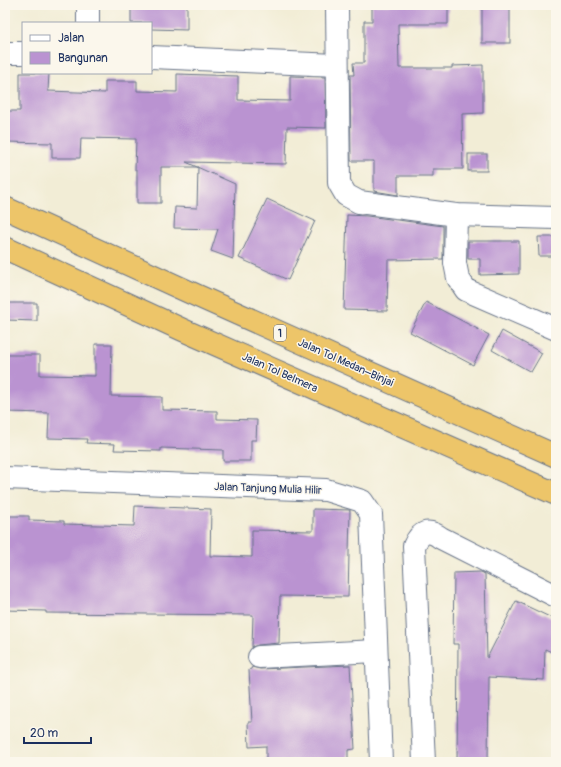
<svg xmlns="http://www.w3.org/2000/svg" width="561" height="767" viewBox="0 0 561 767" font-family="Pangolin,sans-serif">
<style>
.building{fill:#ba93d1}
.lines{fill:none;stroke-linecap:round;stroke-linejoin:round}
.street-casing{stroke:#667288;stroke-width:24}
.highway-casing{stroke:#667288;stroke-width:24}
.street{stroke:#fff;stroke-width:22}
.highway{stroke:#edc569;stroke-width:22}
.labels{text-anchor:middle;stroke-width:3;stroke-linejoin:round;paint-order:stroke}
.shield{fill:#fbf7ec;stroke:#5e6b89;stroke-width:1}
.shield-label{font-size:10px;font-weight:bold;fill:#1b2f5e}
.street-label{font-size:11px;fill:#1b2f5e;stroke:#fbf7ec}
</style>
<rect width="100%" height="100%" fill="#fbf7ec"/>
<filter id="ink" filterUnits="userSpaceOnUse"><feTurbulence type="fractalNoise" baseFrequency=".025" numOctaves="2"/><feDisplacementMap in="SourceGraphic" scale="8" xChannelSelector="R" yChannelSelector="G"/><feConvolveMatrix kernelMatrix="1 2 1 2 8 2 1 2 1" color-interpolation-filters="sRGB"/></filter>
<filter id="wash" filterUnits="userSpaceOnUse"><feTurbulence type="fractalNoise" baseFrequency=".012" numOctaves="4" result="noise"/><feDisplacementMap in="SourceGraphic" scale="16" xChannelSelector="R" yChannelSelector="G"/><feGaussianBlur stdDeviation="0.9" result="paint"/><feColorMatrix in="noise" values="0 0 0 0 0 0 0 0 0 0 0 0 0 0 0 0 0 1.4 0 .05"/><feComposite in="paint" operator="in"/></filter>
<g filter="url(#wash)">
<rect width="100%" height="100%" fill="#f2edd6"/>
<g id="blocks">
<!-- building -->
<g class="building">
<path d="M131 5H187V30L151 29V23H131Z"/>
<path d="M372 5H448V24H398L399 68H452V66L483 65V113L462 114 463 169H433V176H398V195L374 191V161H351L350 75H354L353 63H364V21H372Z"/>
<rect x="482" y="5" width="28" height="38"/>
<path d="M20 73H49L48 91 105 93V81H137V91L177 92V74L238 76V100L290 101V76L325 77 326 128 287 127 286 164 186 162 235 184 233 259 211 251 218 229 174 228 175 207 197 208 198 167H161V203H137V170H135L136 139 81 138 80 158H52V143L5 142V111H20Z"/>
<rect x="468" y="154" width="19" height="17"/>
<path d="M267 199 315 221 288 280 239 258Z"/>
<path d="M347 215 367 216 443 226V259L388 260 387 311 344 310Z"/>
<path d="M538 237H556V256H539Z"/>
<path d="M468 241H519V274L480 275V259H468Z"/>
<path d="M426 302 489 335 473 365 410 332Z"/>
<path d="M6 303H37V321L6 320Z"/>
<path d="M502 331 542 353 531 372 492 350Z"/>
<path d="M95 344H112L111 396 162 397V410L217 411V419L257 420 256 440H251V461H223V450L161 448V451L114 450 115 444 86 443 87 439 48 438 49 413 5 412V355H40V375L95 376Z"/>
<path d="M135 506 211 509 210 556 252 557V530L313 531V509L350 510 348 597 280 596 279 643 258 645 252 647 253 615 46 613V611L5 610V516H29V520L64 521V524L134 526Z"/>
<path d="M481 572 485 574 487 658 516 601 556 620V654L545 649 544 680 489 677 488 762H457L458 644H453L454 573Z"/>
<path d="M350 665 355 749 348 750V762H266V746L249 747 248 722H252L249 670 251 669 252 667 260 669Z"/>
</g>
</g>
</g>
<g filter="url(#ink)">
<use href="#blocks" fill-opacity="0" stroke="#667288" stroke-width="1"/>
<g class="lines">
<!-- street casing -->
<g class="street-casing">
<g id="street">
<path d="M337 5 339 183 346 195 359 202 456 215 556 218"/>
<path d="M88 23V5"/>
<path d="M5 53H23"/>
<path d="M151 57 337 65"/>
<path d="M456 215 455 263 458 278 466 290 556 329"/>
<path d="M5 478 326 490 362 501 371 514 381 762"/>
<path d="M259 657 376 651"/>
<path d="M424 762 414 546C420 532 428 528 441 538L556 596"/>
</g>
</g>
<!-- highway casing -->
<g class="highway-casing">
<g id="highway">
<path d="M5 208 200 297 556 456"/>
<path d="M5 248 183 330 556 494"/>
</g>
</g>
<!-- street -->
<use href="#street" class="street"/>
<!-- highway -->
<use href="#highway" class="highway"/>
</g>
</g>
<g class="labels">
<!-- shield labels -->
<rect class="shield" x="274" y="325" width="12" height="16" rx="3"/>
<g class="shield-label">
<text x="280" y="337">1</text>
</g>
<!-- street labels -->
<g class="street-label">
<text transform="translate(346 362) rotate(24)" y="4">Jalan Tol Medan–Binjai</text>
<text transform="translate(280 372) rotate(24)" y="4">Jalan Tol Belmera</text>
<text transform="translate(268 488) rotate(2)" y="4">Jalan Tanjung Mulia Hilir</text>
</g>
</g>
<!-- margin -->
<rect width="561" height="767" fill="none" stroke="#fbf7ec" stroke-width="20"/>
<!-- legend -->
<rect x="22" y="22" width="130" height="52" fill="#fbf7ec" stroke="#a1a7b3"/>
<rect x="30" y="35" width="20" height="6" fill="#ffffff" stroke="#a1a7b3"/>
<text x="58" y="42" font-size="12" fill="#1b2f5e">Jalan</text>
<rect x="30" y="52" width="20" height="12" fill="#ba93d1" stroke="#a1a7b3"/>
<text x="58" y="62" font-size="12" fill="#1b2f5e">Bangunan</text>
<!-- scale -->
<path d="M24 737v6h67v-6" fill="none" stroke="#1b2f5e" stroke-width="2"/>
<text x="30" y="737" font-size="12" fill="#1b2f5e" stroke="#fbf7ec" stroke-width="3" paint-order="stroke">20 m</text>
</svg>
